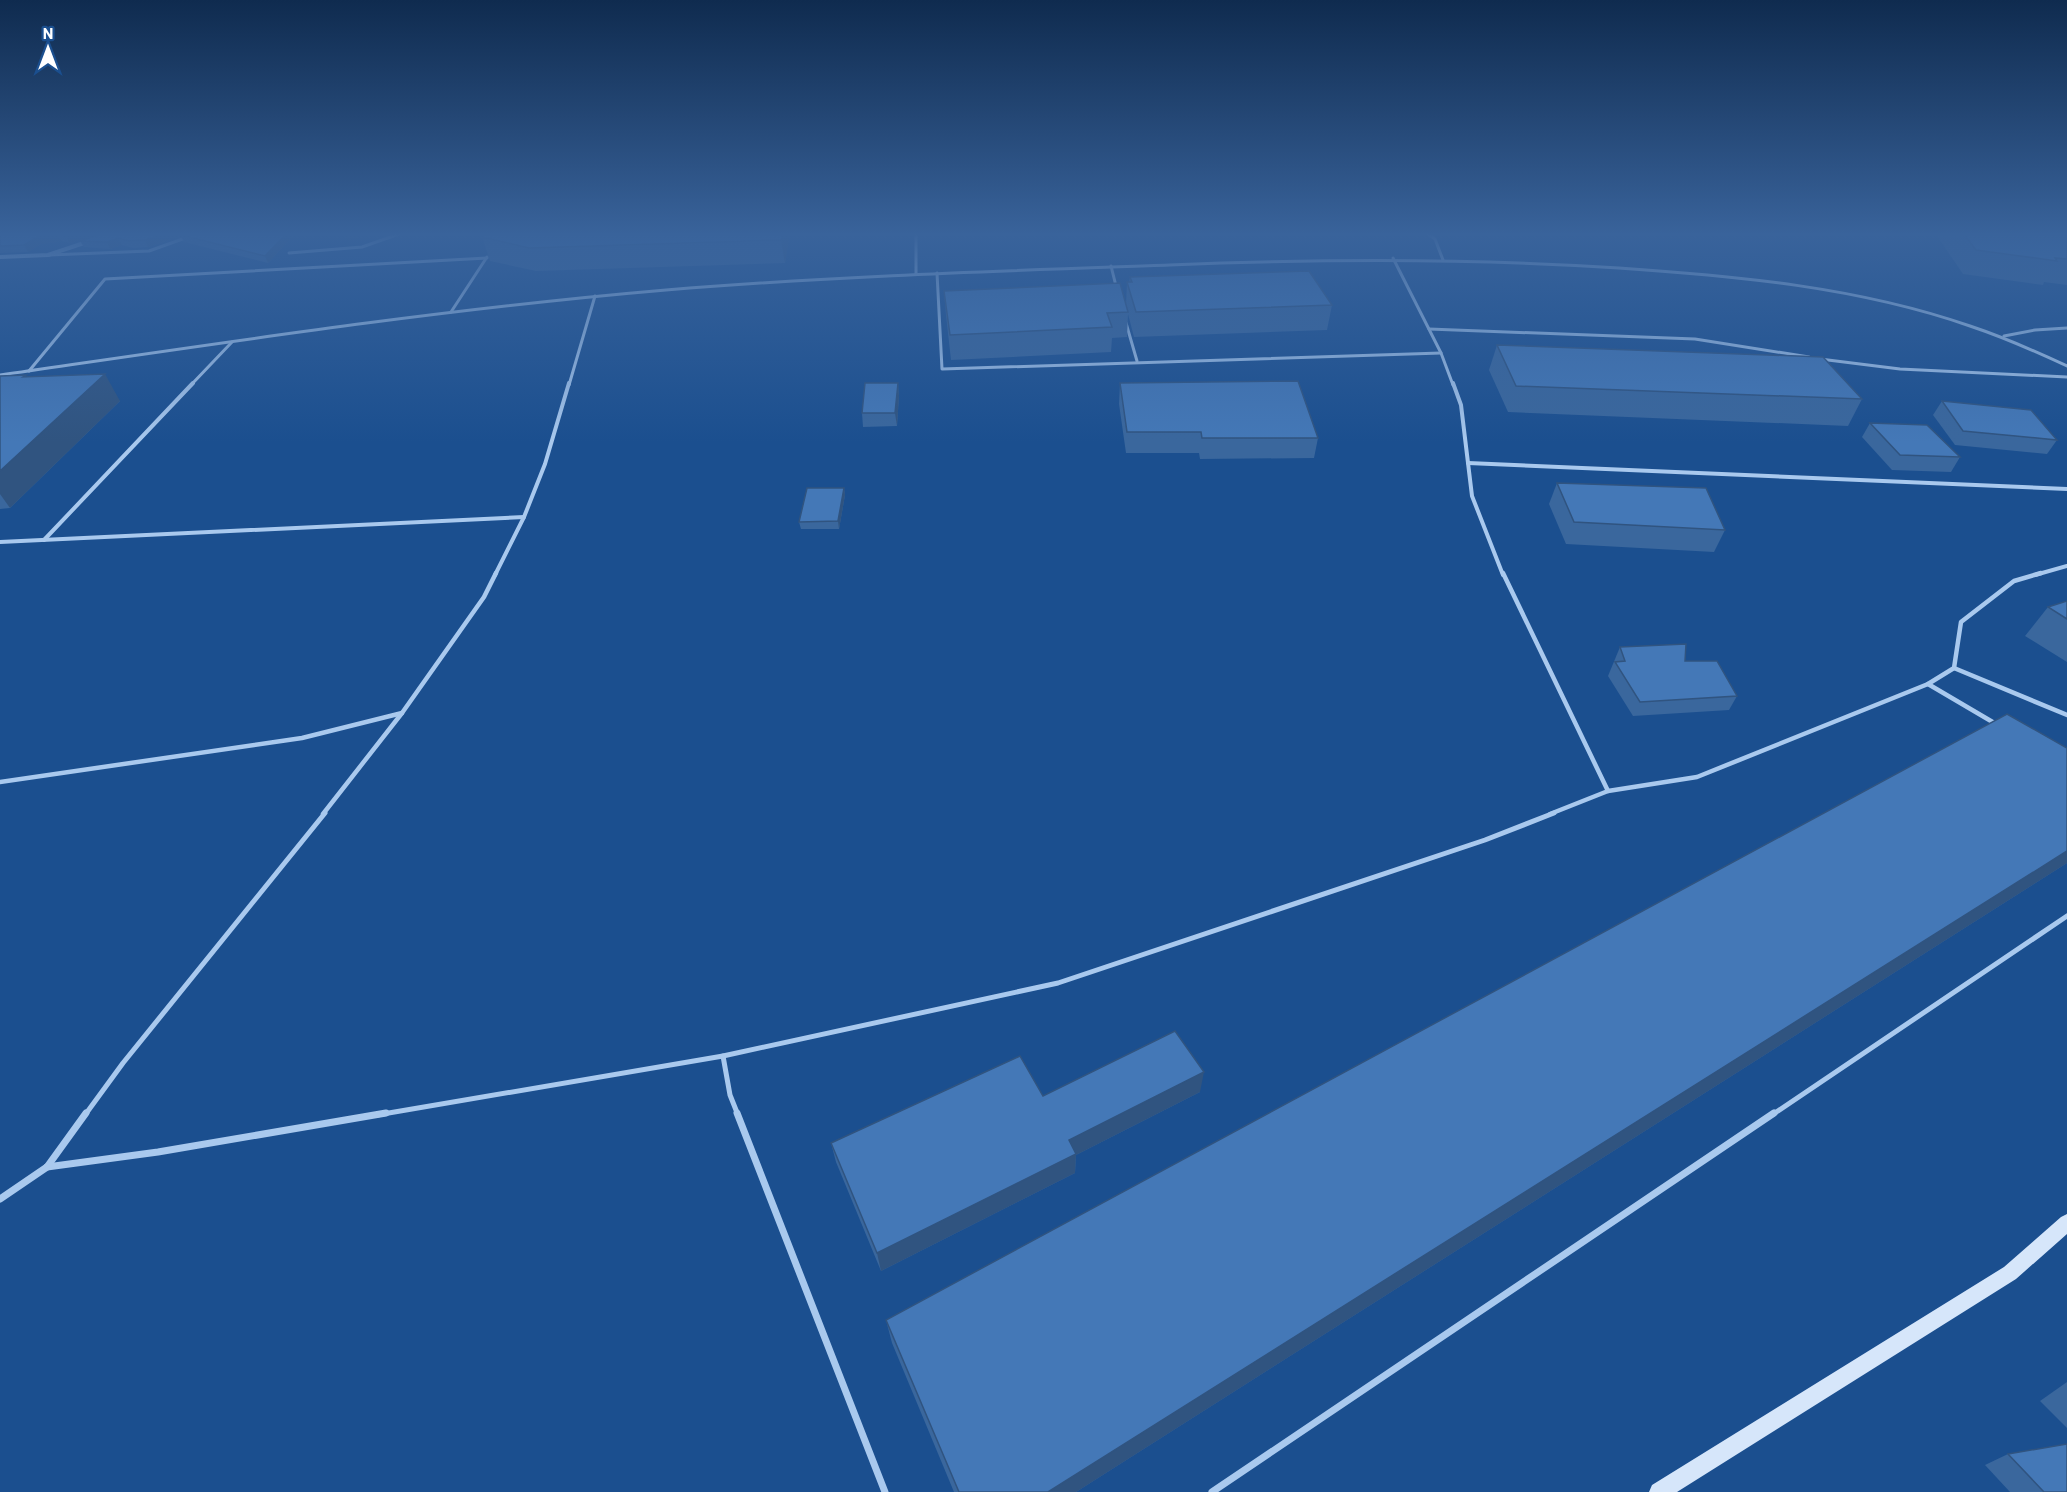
<svg xmlns="http://www.w3.org/2000/svg" width="2067" height="1492" viewBox="0 0 2067 1492" font-family="Barlow,sans-serif">
<style>
.lines{fill:none;stroke-linecap:round;stroke-linejoin:round}
.lane-far4{stroke:#a9c9ee;stroke-width:3}
.lane-far3{stroke:#a9c9ee;stroke-width:4}
.lane-far2{stroke:#a9c9ee;stroke-width:4.5}
.lane-far1{stroke:#a9c9ee;stroke-width:5}
.lane{stroke:#a9c9ee;stroke-width:7}
.street{stroke:#a9c9ee;stroke-width:4}
.secondary{fill:#d6e6fa;fill-rule:evenodd}
.wall{fill:#3a679d}
.shaded-wall{fill:#305480}
.building{fill:#4478b7;stroke:#305480;stroke-width:1.5}
</style>
<rect width="100%" height="100%" fill="#1b4f8f"/>
<g class="lines">
<!-- lane-far4 -->
<g class="lane-far4">
<path d="M916 233V274"/>
<path d="M1427 233 1435 239 1443 260"/>
<path d="M289 253 362 247 402 233"/>
<path d="M49 255 149 251 188 237"/>
<path d="M1393 258 1441 353 1453 385"/>
<path d="M1111 266 1116 286"/>
<path d="M937 273 942 369 1441 353"/>
<path d="M451 312 487 257"/>
<path d="M1126 323 1137 361"/>
<path d="M1429 329 1695 339 1809 357"/>
<path d="M2004 336 2035 330 2067 328"/>
<path d="M1820 359 1900 369 2067 377"/>
<path d="M29 371 105 279 487 258"/>
<path d="M0 375C221 343 443 309 666 290 833 276 1001 271 1169 265 1319 259 1469 258 1619 268 1737 276 1858 287 1970 326 2003 337 2035 351 2067 366"/>
<path d="M191 385 232 342"/>
<path d="M569 385 595 296"/>
</g>
<!-- lane-far3 -->
<g class="lane-far3">
<path d="M1453 383 1461 405 1472 496 1503 575"/>
<path d="M1468 463 2067 489"/>
<path d="M44 540 193 383"/>
<path d="M0 542 524 517"/>
<path d="M495 575 524 517 545 464 569 383"/>
<path d="M2035 575 2067 566"/>
</g>
<!-- lane-far2 -->
<g class="lane-far2">
<path d="M1503 573 1608 791"/>
<path d="M1954 668 2067 715"/>
<path d="M1928 684 1996 724"/>
<path d="M0 782 302 738 402 713"/>
<path d="M323 814 402 713 484 597 496 573"/>
<path d="M1550 814 1608 791 1697 777 1928 684 1954 668 1961 622 2014 581 2041 573"/>
</g>
<!-- lane-far1 -->
<g class="lane-far1">
<path d="M723 1056 730 1095 738 1115"/>
<path d="M85 1115 123 1063 325 813"/>
<path d="M377 1115 723 1056 1058 983 1485 840 1554 813"/>
<path d="M1772 1115 2067 916"/>
</g>
<!-- lane -->
<g class="lane">
<path d="M737 1113 885 1492"/>
<path d="M47 1167 158 1152 386 1113"/>
<path d="M0 1199 47 1167 86 1113"/>
<path d="M1212 1492 1774 1113"/>
</g>
<!-- street -->
<path class="street" d="M0 257 48 255 90 241"/>
<!-- secondary -->
<path class="secondary" d="M2067 1214V1234L2016 1279 1677 1492H1649L1652 1485 2004 1267 2061 1217Z"/>
</g>
<!-- wall -->
<g class="wall">
<path d="M0 233H103L70 243 62 241 41 244 28 252 0 253Z"/>
<path d="M104 233H296L268 263 184 242 181 236 148 247 133 248 122 245 110 249 84 247 80 241Z"/>
<path d="M486 233H790L785 263 536 271 490 261 482 237Z"/>
<path d="M1935 233H2067V285L2044 282 2043 285 1963 274Z"/>
<path d="M1130 277 1332 305 1327 330 1134 337 1128 314 1127 337 1112 338 1111 352 951 360 946 315 944 291 1126 305 1127 282H1129Z"/>
<path d="M1497 345 1862 399 1848 426 1508 412 1489 370Z"/>
<path d="M0 376 28 377 120 401 10 508 0 509Z"/>
<path d="M898 383 899 396 897 426 863 427 862 413Z"/>
<path d="M1120 383 1318 438 1314 458 1200 459 1199 453H1126L1119 404Z"/>
<path d="M1942 401 2057 440 2047 454 1955 445 1933 415Z"/>
<path d="M1870 423 1960 457 1951 472 1892 470 1862 437Z"/>
<path d="M1557 483 1725 530 1714 552 1566 544 1549 504Z"/>
<path d="M844 488 845 495 839 529H801L799 522Z"/>
<path d="M2067 601V662L2025 636 2048 607Z"/>
<path d="M1620 647 1685 661 1737 696 1729 710 1633 716 1608 676Z"/>
<path d="M2067 748V863L1076 1492H954L892 1343 886 1320Z"/>
<path d="M1200 1092 1076 1155 1075 1173 881 1271 836 1162 831 1143 1043 1096Z"/>
<path d="M2067 1382V1428L2040 1401Z"/>
<path d="M2008 1454 2067 1492H2010L1985 1465Z"/>
</g>
<!-- shaded-wall -->
<g class="shaded-wall">
<path d="M78 233H103L70 243 66 237Z"/>
<path d="M166 233H189L148 247 145 240Z"/>
<path d="M287 233H296L268 263 265 256Z"/>
<path d="M345 233H368L348 241Z"/>
<path d="M783 233H790L785 263 781 240Z"/>
<path d="M58 234 62 241 41 244 28 252 24 245 37 237Z"/>
<path d="M118 238 122 245 110 249 107 242Z"/>
<path d="M105 374 120 401 10 508 0 494V471Z"/>
<path d="M898 383 899 396 897 426 895 413Z"/>
<path d="M844 488 845 495 839 529 838 521Z"/>
<path d="M2067 851V863L1076 1492H1048Z"/>
<path d="M1204 1072 1200 1092 1076 1155 1075 1173 881 1271 877 1253 1069 1140Z"/>
</g>
<!-- building -->
<g class="building">
<path d="M0 233H78L66 237 58 234 37 237 24 245 0 246Z"/>
<path d="M104 233H166L145 240 129 241 118 238 107 242 80 241Z"/>
<path d="M188 233H287L265 256 181 235Z"/>
<path d="M486 233H783L781 240 529 248 482 237Z"/>
<path d="M1963 233H2067V259L2055 258 2057 261 1976 250Z"/>
<path d="M1309 271 1332 305 1136 312 1127 282H1132L1130 277Z"/>
<path d="M1120 283 1128 312 1107 313 1112 327 950 335 944 291Z"/>
<path d="M1497 345 1823 357 1862 399 1516 386Z"/>
<path d="M105 374 0 471V376L26 375 23 377Z"/>
<path d="M1298 381 1318 438H1202L1201 432H1127L1120 383Z"/>
<path d="M865 383H898L895 413H862Z"/>
<path d="M1942 401 2031 410 2057 440 1963 431Z"/>
<path d="M1870 423 1927 425 1960 457 1900 455Z"/>
<path d="M1557 483 1706 488 1725 530 1574 522Z"/>
<path d="M807 488H844L838 521 799 522Z"/>
<path d="M2067 601V619L2048 607Z"/>
<path d="M1686 644 1685 661H1717L1737 696 1640 702 1615 662 1625 661 1620 647Z"/>
<path d="M2007 714 2067 748V851L1048 1492H959L886 1320Z"/>
<path d="M1175 1031 1204 1072 1069 1140 1076 1154 877 1253 831 1143 1020 1056 1043 1096Z"/>
<path d="M2067 1444V1492H2044L2008 1454Z"/>
</g>
<!-- sky -->
<linearGradient id="sky" x2="0" y2="1"><stop stop-color="#0f2b4f"/><stop offset="0.53" stop-color="#39639b"/><stop offset="1" stop-color="#39639b" stop-opacity="0"/></linearGradient>
<rect width="2067" height="442" fill="url(#sky)"/>
<!-- north arrow -->
<g transform="translate(48 48)" stroke="#1b4f8f" stroke-width="4.5" paint-order="stroke">
<path d="M0-4.5L10 22L0 15L-10 22Z" fill="#ffffff"/>
<text y="-9" font-size="16" font-weight="bold" text-anchor="middle" fill="#ffffff">N</text>
</g>
</svg>
